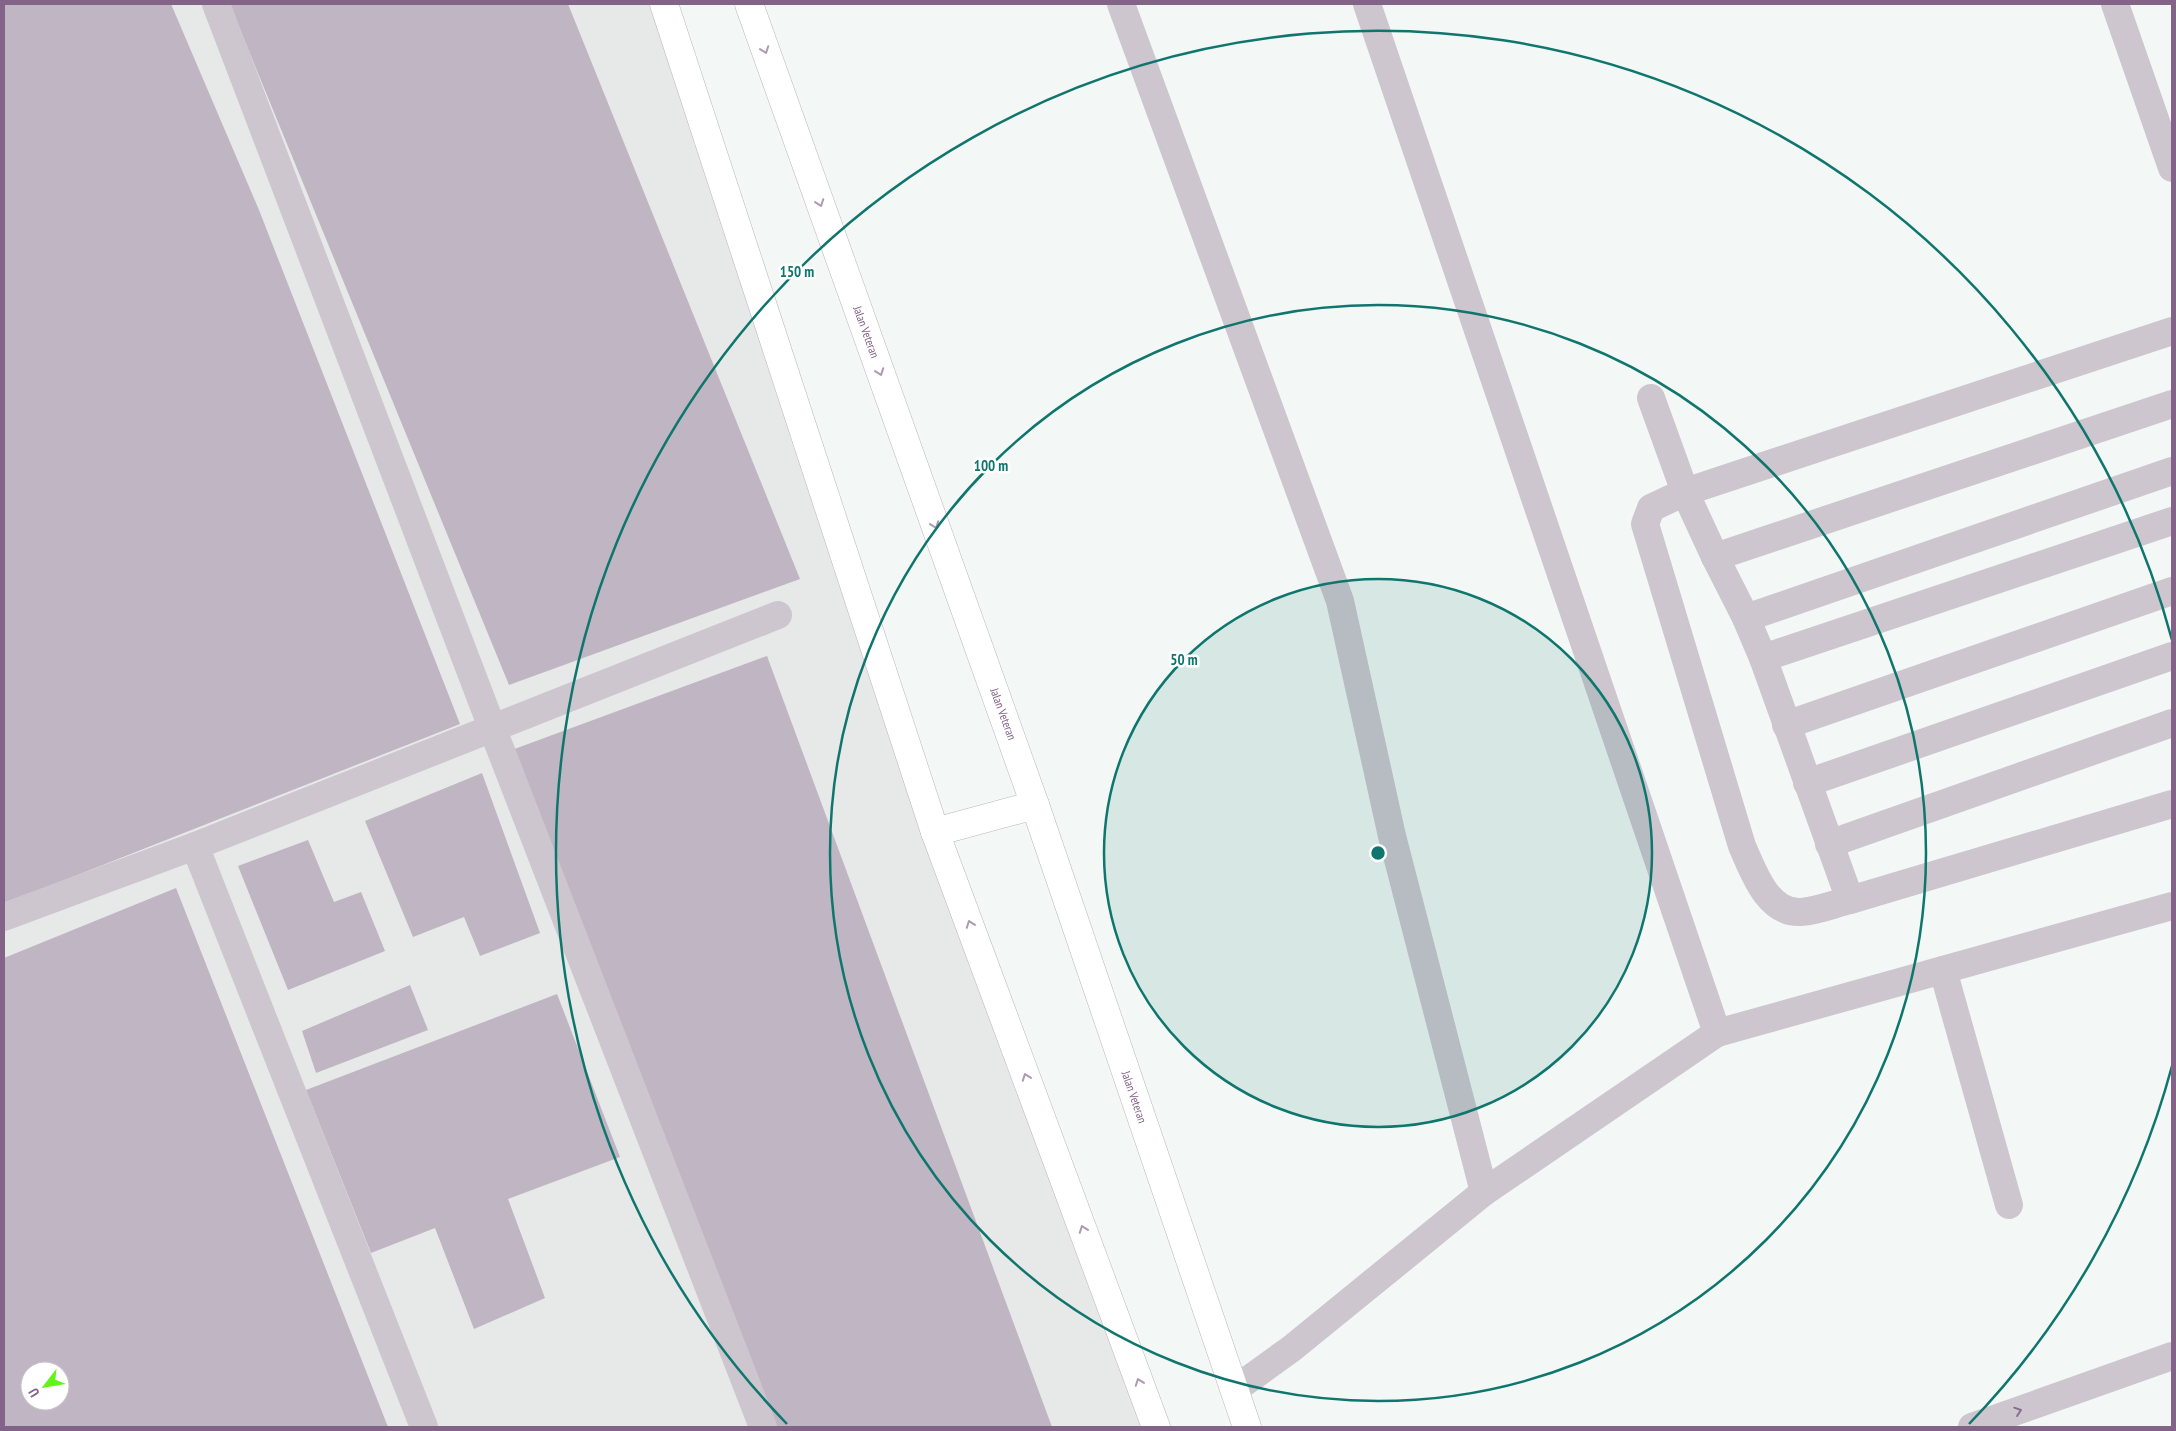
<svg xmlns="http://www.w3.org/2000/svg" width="2176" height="1431" viewBox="0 0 2176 1431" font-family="'PT Sans Narrow',sans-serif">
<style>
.built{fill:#e7e8e8;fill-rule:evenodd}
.building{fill:#c0b5c2;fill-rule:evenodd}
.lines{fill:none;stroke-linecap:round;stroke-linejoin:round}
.major-casing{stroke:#bdb4be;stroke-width:29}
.minor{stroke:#cdc6ce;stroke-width:28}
.major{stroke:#fff;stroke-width:28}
.oneway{stroke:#ae9ab2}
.oneway2{stroke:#8a6d8f}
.ring{fill:none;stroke:#0f766e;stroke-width:2.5}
.labels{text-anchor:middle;stroke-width:5;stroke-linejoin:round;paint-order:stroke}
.street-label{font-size:12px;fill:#836388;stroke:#fff}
.centre{fill:#0f766e;stroke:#fff;stroke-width:2.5}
.ring-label{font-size:15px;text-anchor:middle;font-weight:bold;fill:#0f766e;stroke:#fff;stroke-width:5;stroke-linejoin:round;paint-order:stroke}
</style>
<rect width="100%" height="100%" fill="#f3f7f5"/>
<!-- built -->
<path class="built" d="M4 4H664L935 832 1156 1427H4ZM30 1371H60V1401H30Z"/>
<!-- building -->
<g class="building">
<path d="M4 4H171L259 210 460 724 4 904Z"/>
<path d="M234 4H568L800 579 509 685 230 5Z"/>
<path d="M767 656 1052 1427H774L509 751Z"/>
<path d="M482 773 540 933 480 956 464 917 413 937 365 821Z"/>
<path d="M308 840 334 902 361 892 385 951 288 990 238 866Z"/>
<path d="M176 888 388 1427H4V958ZM30 1371H60V1401H30Z"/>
<path d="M410 985 428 1030 316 1073 302 1031Z"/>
<path d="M557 994 620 1157 508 1199 545 1298 474 1329 435 1228 371 1253 306 1090Z"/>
</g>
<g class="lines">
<!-- major casing -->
<g class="major-casing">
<g id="major">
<path d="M664 4 935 832 1156 1427"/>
<path d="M749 4 1035 805 1247 1427"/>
<path d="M935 832 1035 805"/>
</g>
</g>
<!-- minor -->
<g class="minor">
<path d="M216 4 493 730 763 1427"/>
<path d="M1121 4 1340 601 1392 836 1484 1192"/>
<path d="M1367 4 1717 1033"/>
<path d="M2115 4 2172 168"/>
<path d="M1651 398 1685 492 1715 557 1746 618 1763 658 1850 900 2172 804"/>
<path d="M1715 557 2172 404"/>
<path d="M1746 618 2172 471"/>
<path d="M1763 658 2172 521"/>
<path d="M1786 725 2172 591"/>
<path d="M1807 783 2172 656"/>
<path d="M1829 844 2172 723"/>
<path d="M195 846 424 1427"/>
<path d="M1850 900C1834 904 1817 911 1801 912 1767 914 1753 870 1742 846L1645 524 1651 508 1685 492 2172 331"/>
<path d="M4 917 195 846 778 615"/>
<path d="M1943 970 2009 1205"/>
<path d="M1234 1390 1291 1349 1484 1192 1717 1033 2172 906"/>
<path d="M1972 1427 2172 1356"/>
</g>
<!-- major -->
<use href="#major" class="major"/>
</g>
<!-- one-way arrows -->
<defs><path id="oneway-chevron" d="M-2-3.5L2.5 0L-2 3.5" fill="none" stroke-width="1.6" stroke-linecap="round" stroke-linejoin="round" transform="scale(1.25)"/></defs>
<g class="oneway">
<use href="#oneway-chevron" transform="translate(765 50) rotate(70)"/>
<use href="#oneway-chevron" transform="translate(820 203) rotate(70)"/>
<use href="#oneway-chevron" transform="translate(880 372) rotate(70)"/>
<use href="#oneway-chevron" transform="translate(935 525) rotate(70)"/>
<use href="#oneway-chevron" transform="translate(970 924) rotate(-110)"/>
<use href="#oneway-chevron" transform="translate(1026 1077) rotate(-110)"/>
<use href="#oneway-chevron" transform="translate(1083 1229) rotate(-110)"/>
<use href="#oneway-chevron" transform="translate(1139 1382) rotate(-110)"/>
</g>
<use class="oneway2" href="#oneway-chevron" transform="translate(2018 1411) rotate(-19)"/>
<!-- distance rings -->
<circle cx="1378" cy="853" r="274" fill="#0f766e" fill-opacity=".12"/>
<g class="ring">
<circle cx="1378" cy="853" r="274"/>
<circle cx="1378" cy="853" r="548"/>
<path d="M2172 1066A822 822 0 0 1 1969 1424M787 1424A822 822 0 1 1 2172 640"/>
</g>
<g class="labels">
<!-- street labels -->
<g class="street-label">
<text transform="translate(866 332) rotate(70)" y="4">Jalan Veteran</text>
<text transform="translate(1003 714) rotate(70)" y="4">Jalan Veteran</text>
<text transform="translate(1134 1097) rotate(71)" y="4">Jalan Veteran</text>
</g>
</g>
<circle cx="1378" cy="853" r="8" class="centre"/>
<g class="ring-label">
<text x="797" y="277">150 m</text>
<text x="991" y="471">100 m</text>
<text x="1184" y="665">50 m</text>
</g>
<!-- border -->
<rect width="2176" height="1431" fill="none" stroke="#836388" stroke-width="10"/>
<!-- north arrow -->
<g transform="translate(45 1386) rotate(239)"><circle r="24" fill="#ffffff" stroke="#cdc1cf"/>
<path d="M0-4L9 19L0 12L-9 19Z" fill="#63f417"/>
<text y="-8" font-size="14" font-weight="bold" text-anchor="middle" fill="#836388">U</text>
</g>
</svg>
